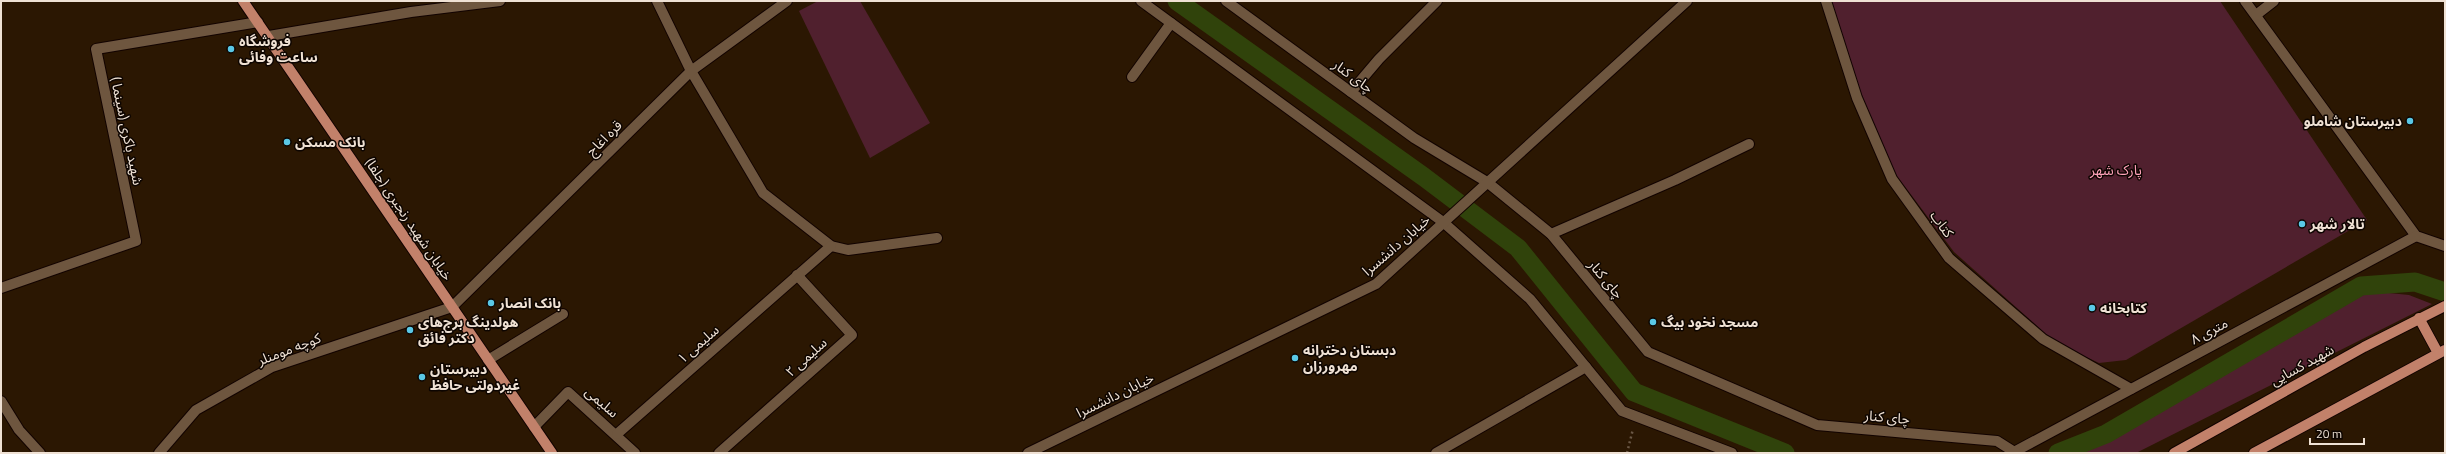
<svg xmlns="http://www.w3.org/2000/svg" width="2446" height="454" viewBox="0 0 2446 454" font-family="'Titillium Web','Noto Sans Arabic',sans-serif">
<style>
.green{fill:#50202e}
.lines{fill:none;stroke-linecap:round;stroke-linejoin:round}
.canal{stroke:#30430b;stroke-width:19}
.minor-casing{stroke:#120300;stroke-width:12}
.tertiary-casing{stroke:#120300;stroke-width:12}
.primary-casing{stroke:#120300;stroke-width:12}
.path{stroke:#6b5846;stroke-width:2.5;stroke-dasharray:2 3;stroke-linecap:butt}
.minor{stroke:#6e563f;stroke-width:10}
.tertiary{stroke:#6e563f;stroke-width:10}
.primary{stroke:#c2816a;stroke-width:10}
.poi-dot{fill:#5ac8e6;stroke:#0d0501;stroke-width:1.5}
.labels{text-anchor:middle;stroke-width:3;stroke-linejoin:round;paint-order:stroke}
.poi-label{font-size:14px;font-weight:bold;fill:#efe1d4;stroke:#0d0501;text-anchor:start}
.street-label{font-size:14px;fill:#efe1d4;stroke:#0d0501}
.park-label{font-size:14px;fill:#fea2b9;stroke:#0d0501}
</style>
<rect width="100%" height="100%" fill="#2b1702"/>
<!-- green -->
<g class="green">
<path d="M818 1H860L930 123 870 158 799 11Z"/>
<path d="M1826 1H2220L2367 220 2126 360 2099 363 2056 343 1954 252 1894 172 1857 98Z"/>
<path d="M2379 292 2409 295 2432 304 2136 453H2077L2101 445 2236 365 2359 296Z"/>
</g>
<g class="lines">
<!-- canal -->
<g class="canal">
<path d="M1177 1 1424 177 1518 248 1634 392 1785 453"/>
<path d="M2058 453 2106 434 2361 286 2415 282 2445 292"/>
</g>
<!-- minor casing -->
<g class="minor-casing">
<g id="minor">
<path d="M657 1 691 71 763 193 831 246 848 250 937 238"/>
<path d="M1826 1 1857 98 1892 179 1949 258 2043 339 2131 389"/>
<path d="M2245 1 2416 236 2445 246"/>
<path d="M2256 15 2274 1"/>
<path d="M269 36 411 12 500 1"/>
<path d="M1132 77 1171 23"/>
<path d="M1351 92 1379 59 1437 1"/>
<path d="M1551 234 1675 180 1749 144"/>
<path d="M1 288 136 241 96 49 258 22"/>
<path d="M488 360 563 314"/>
<path d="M534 427 568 392 635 453"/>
<path d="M617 434 831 246"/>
<path d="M2014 452 2416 236"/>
<path d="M159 453 196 410 272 367 452 307 691 71 787 1"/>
<path d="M719 453 852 335 797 275"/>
<path d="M1436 453 1586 367"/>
</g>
</g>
<!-- tertiary casing -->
<g class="tertiary-casing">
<g id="tertiary">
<path d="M1141 1 1443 222 1530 299 1622 411 1732 453"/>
<path d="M1226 1 1414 138 1487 182 1551 234 1648 352 1817 425 1997 441 2016 453"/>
<path d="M1 401 19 430 40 453"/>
<path d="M1028 453 1376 284 1687 1"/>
</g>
</g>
<!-- primary casing -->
<g class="primary-casing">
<g id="primary">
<path d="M243 1 552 453"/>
<path d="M2419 318 2438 353"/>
<path d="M2174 453 2364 347 2445 306"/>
<path d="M2254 453 2445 350"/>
</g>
</g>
<!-- path -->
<path class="path" d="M1627 453 1633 429"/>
<!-- minor -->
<use href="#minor" class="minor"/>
<!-- tertiary -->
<use href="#tertiary" class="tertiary"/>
<!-- primary -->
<use href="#primary" class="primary"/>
</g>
<!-- markers -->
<g class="poi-dot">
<circle cx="231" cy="49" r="4"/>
<circle cx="2410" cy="121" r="4"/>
<circle cx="287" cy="142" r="4"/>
<circle cx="2302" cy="224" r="4"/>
<circle cx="491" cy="303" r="4"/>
<circle cx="2092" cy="308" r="4"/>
<circle cx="1653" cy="322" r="4"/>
<circle cx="410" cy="330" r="4"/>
<circle cx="1295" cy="358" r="4"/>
<circle cx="422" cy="377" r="4"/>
</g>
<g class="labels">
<!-- poi labels -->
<g class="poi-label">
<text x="239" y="46">فروشگاه<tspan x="239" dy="16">ساعت وفائی</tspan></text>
<text x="2402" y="126" text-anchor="end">دبیرستان شاملو</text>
<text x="295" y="147">بانک مسکن</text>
<text x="2310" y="229">تالار شهر</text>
<text x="499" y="308">بانک انصار</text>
<text x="2100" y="313">کتابخانه</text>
<text x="418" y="327">هولدینگ برج‌های<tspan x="418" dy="16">دکتر فائق</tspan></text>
<text x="1661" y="327">مسجد نخود‌ بیگ</text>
<text x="1303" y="355">دبستان دخترانه<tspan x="1303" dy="16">مهرورزان</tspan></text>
<text x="430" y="374">دبیرستان<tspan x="430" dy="16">غیردولتی حافظ</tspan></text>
</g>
<!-- street labels -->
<g class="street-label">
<text transform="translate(1353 76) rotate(36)" y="5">چای کنار</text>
<text transform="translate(127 131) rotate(78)" y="5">شهید باکری (سینما )</text>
<text transform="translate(604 138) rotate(-45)" y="5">قره اغاج</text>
<text transform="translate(409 219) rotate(56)" y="5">خیابان شهید رنجبری (جلفا)</text>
<text transform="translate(1942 224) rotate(54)" y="5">کتاب</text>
<text transform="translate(1396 245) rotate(-41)" y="5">خیابان دانشسرا</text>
<text transform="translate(1606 279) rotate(50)" y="5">چای کنار</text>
<text transform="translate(2209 331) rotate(-28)" y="5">۸ متری</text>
<text transform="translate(698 344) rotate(-41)" y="5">سلیمی ۱</text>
<text transform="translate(289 349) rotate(-21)" y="5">کوچه مومنلر</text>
<text transform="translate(806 357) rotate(-42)" y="5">سلیمی ۲</text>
<text transform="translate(2302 365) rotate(-29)" y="5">شهید کسایی</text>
<text transform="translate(1115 395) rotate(-26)" y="5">خیابان دانشسرا</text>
<text transform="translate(602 402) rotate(41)" y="5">سلیمی</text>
<text transform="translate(1887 417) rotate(5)" y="5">چای کنار</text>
</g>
<!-- park labels -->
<g class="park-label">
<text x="2116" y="175">پارک شهر</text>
</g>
</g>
<!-- border -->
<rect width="2446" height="454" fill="none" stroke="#efe1d4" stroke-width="4"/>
<!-- scale -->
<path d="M2310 438v6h54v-6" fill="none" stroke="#efe1d4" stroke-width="2"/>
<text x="2316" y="438" font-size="12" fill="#efe1d4" stroke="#0d0501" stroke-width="3" paint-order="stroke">20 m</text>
</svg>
